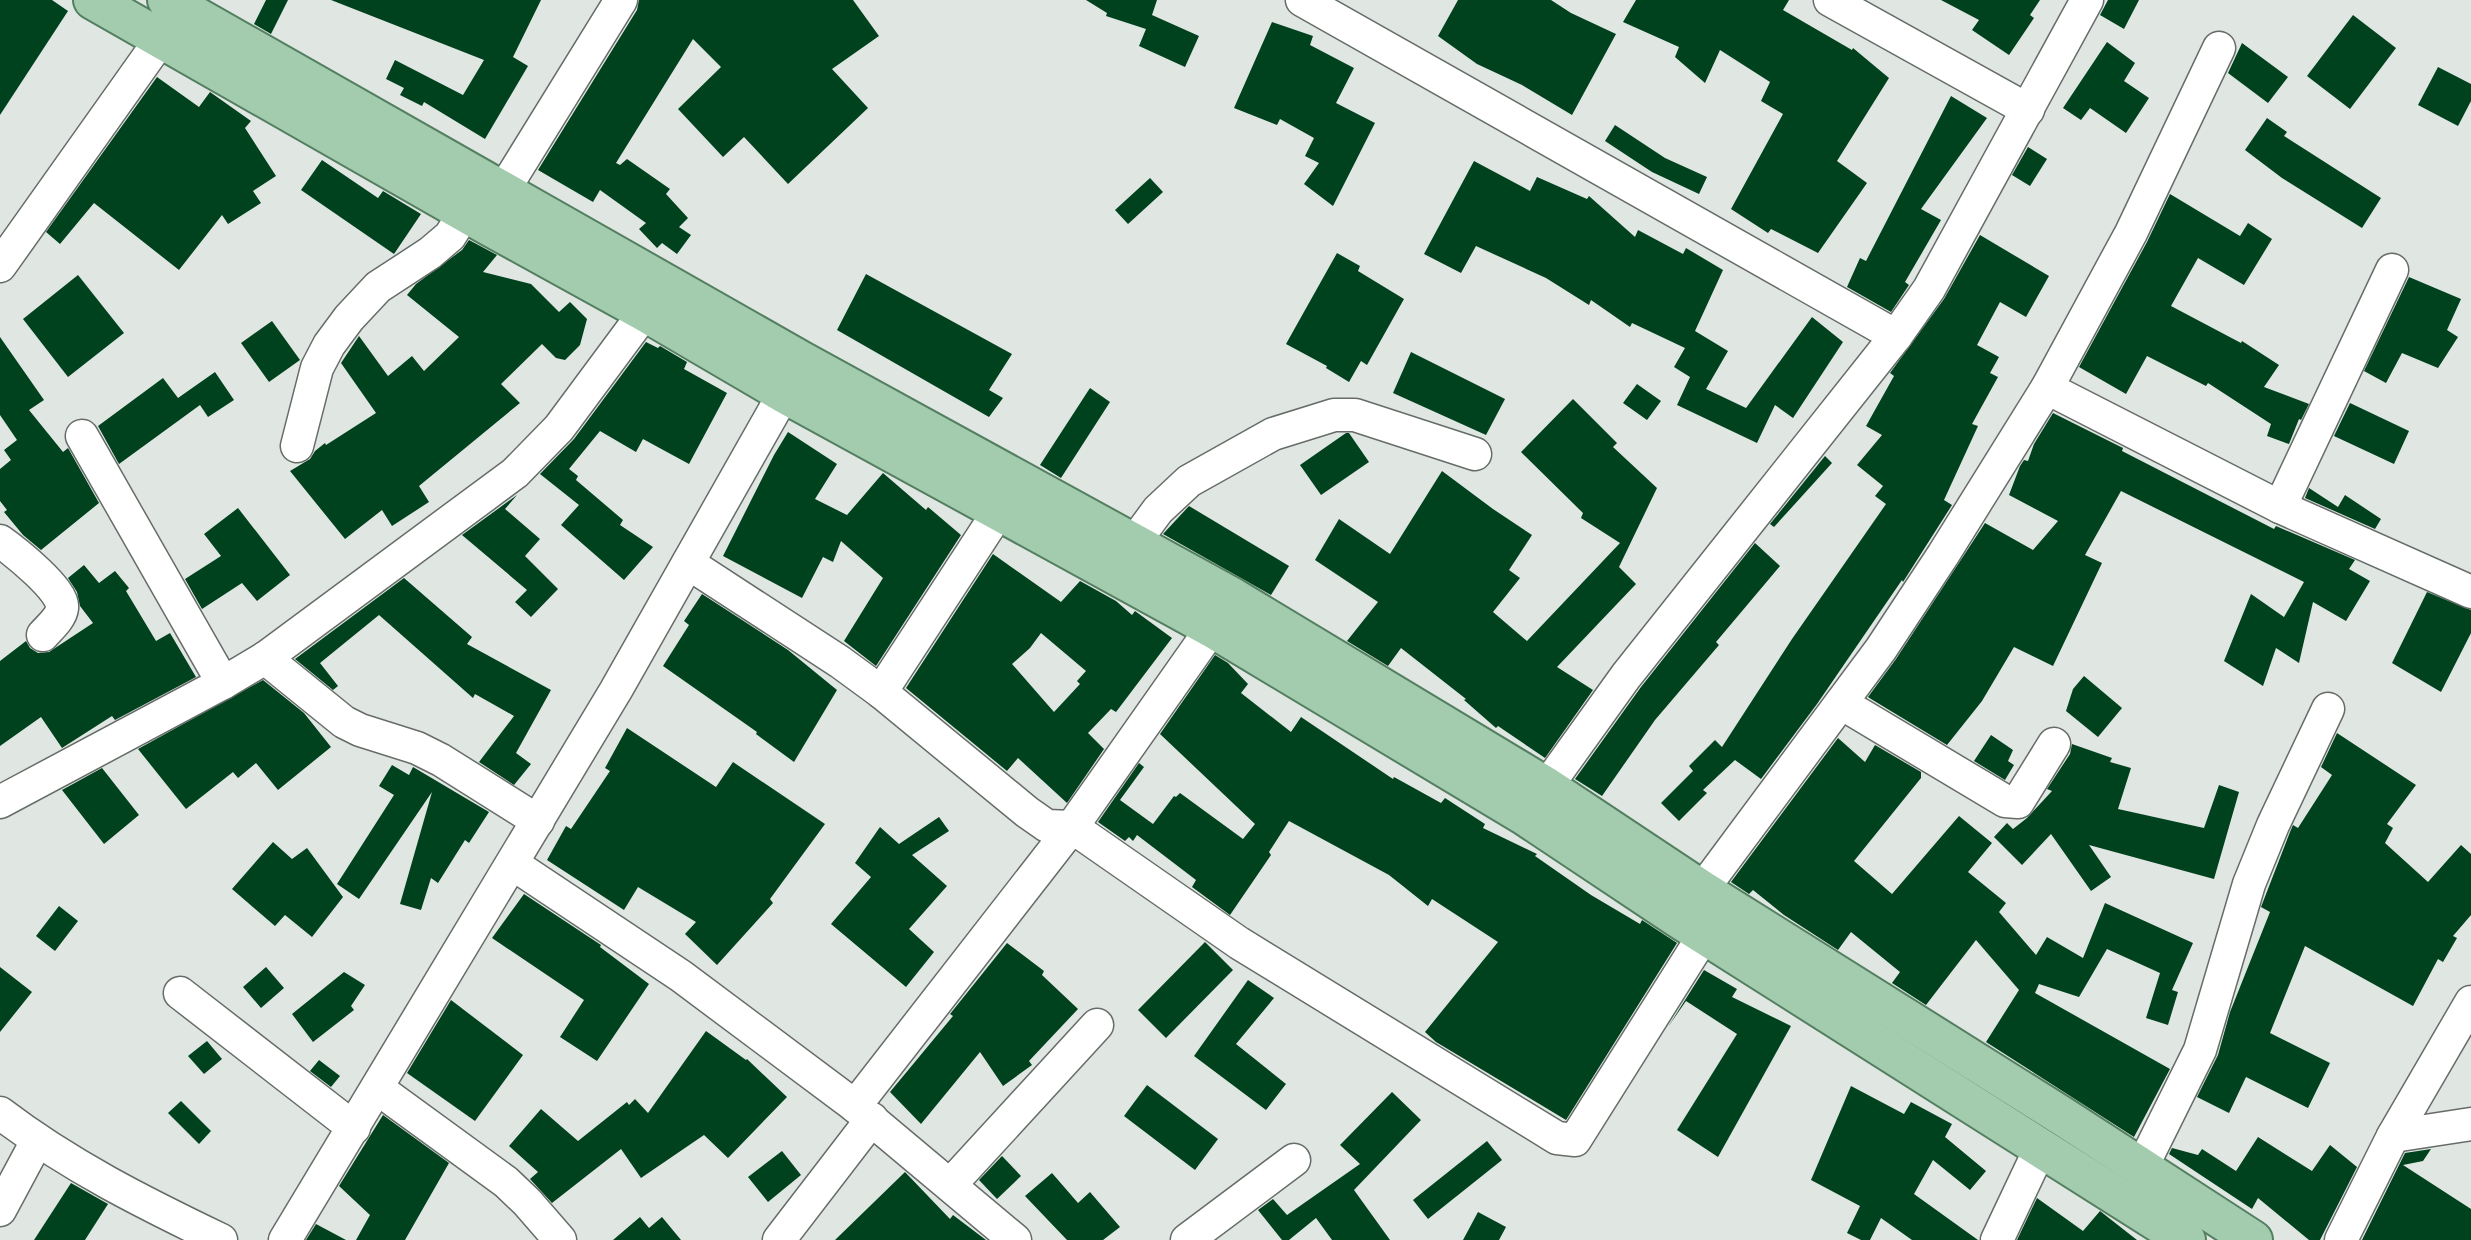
<svg xmlns="http://www.w3.org/2000/svg" width="2471" height="1240" viewBox="0 0 2471 1240" font-family="Commissioner,sans-serif">
<style>
.building{fill:#00411e;fill-rule:evenodd}
.lines{fill:none;stroke-linecap:round;stroke-linejoin:round}
.minor-casing{stroke:#666c67;stroke-width:35}
.major-casing{stroke:#537f60;stroke-width:42}
.minor{stroke:#fff;stroke-width:32}
.major{stroke:#a3cbae;stroke-width:38}
</style>
<rect width="100%" height="100%" fill="#e0e7e2"/>
<!-- building -->
<g class="building">
<path d="M0 0H52L68 11 0 115Z"/>
<path d="M266 0H288L271 34 254 24Z"/>
<path d="M331 0H541L513 57 528 66 485 139 424 102 422 106 400 95 404 88 386 79 395 60 463 95 484 60Z"/>
<path d="M639 0H853L879 36 832 69 868 108 788 184 744 137 723 157 678 109 721 67 693 39 616 163 620 165 627 159 670 189 666 194 688 218 679 227 691 235 677 254 662 243 657 248 639 229 646 223 600 190 593 202 538 170 637 10Z"/>
<path d="M1086 0H1157L1151 18 1152 15 1199 36 1185 67 1139 46 1146 29 1106 16 1107 13Z"/>
<path d="M1458 0H1551L1571 13 1616 34 1572 115 1522 85 1477 64 1438 36Z"/>
<path d="M1636 0H1789L1783 10 1852 50 1853 48 1889 78 1837 161 1867 183 1818 253 1771 229 1768 233 1731 209 1783 114 1761 101 1770 82 1720 50 1705 83 1675 57 1679 47 1623 22Z"/>
<path d="M1941 0H2040L2030 15 2034 18 2009 55 1972 30 1979 20Z"/>
<path d="M2108 0H2139L2124 29 2100 15Z"/>
<path d="M2353 15 2396 48 2350 109 2307 76Z"/>
<path d="M1272 22 1313 36 1310 45 1354 68 1336 103 1375 123 1333 206 1304 184 1319 163 1305 156 1314 138 1280 119 1277 125 1234 108Z"/>
<path d="M2107 42 2135 63 2124 81 2149 98 2126 133 2090 108 2081 120 2063 108Z"/>
<path d="M2242 43 2288 77 2268 103 2228 73Z"/>
<path d="M2438 67 2471 84V101L2458 126 2418 105Z"/>
<path d="M157 77 199 107 210 92 251 121 245 128 276 176 253 191 261 203 228 224 222 215 179 270 94 203 60 244 46 232Z"/>
<path d="M1951 96 1987 118 1921 209 1941 220 1905 282 1909 285 1891 312 1847 287 1860 258 1866 261Z"/>
<path d="M2267 118 2287 132 2284 136 2381 198 2362 228 2282 178 2245 150Z"/>
<path d="M1615 125 1665 158 1707 177 1699 194 1652 172 1605 141Z"/>
<path d="M2028 147 2047 159 2030 186 2012 175Z"/>
<path d="M322 160 378 198 383 191 421 214 394 254 301 190Z"/>
<path d="M1474 161 1530 191 1537 177 1587 199 1589 196 1635 237 1638 230 1683 254 1686 248 1723 270 1695 331 1728 351 1706 389 1746 408 1812 317 1843 342 1793 418 1775 405 1757 443 1677 405 1690 377 1674 367 1685 348 1632 323 1630 327 1591 300 1589 305 1546 278 1476 246 1461 273 1424 254Z"/>
<path d="M1150 178 1163 192 1128 224 1115 210Z"/>
<path d="M2170 194 2240 236 2248 223 2272 239 2244 285 2198 258 2171 306 2241 343 2242 341 2279 365 2264 387 2309 404 2301 420 2299 419 2289 444 2267 436 2271 424 2208 383 2206 386 2147 356 2126 394 2079 367 2147 242Z"/>
<path d="M1980 235 2049 276 2026 317 2000 302 1977 345 1999 357 1990 373 1998 377 1972 424 1978 426 1944 500 1952 505 1903 582 1902 580 1817 704 1761 779 1735 760 1703 790 1707 793 1679 821 1661 803 1693 771 1689 766 1715 740 1722 747 1792 639 1886 504 1875 496 1883 486 1857 465 1882 435 1866 426 1894 376 1890 373 1944 299Z"/>
<path d="M469 240 497 255 483 272 531 284 559 312 570 302 587 319 580 345 565 360 556 358 542 344 501 384 520 403 419 486 429 502 392 526 382 510 345 539 290 471 310 459 315 451 325 443 326 445 376 413 341 363 359 336 388 376 412 356 424 371 459 337 407 295 416 284 462 250Z"/>
<path d="M1337 253 1360 266 1358 271 1404 299 1367 365 1361 361 1349 382 1326 368 1327 366 1286 344Z"/>
<path d="M866 274 1012 354 989 390 1003 398 989 417 837 330Z"/>
<path d="M78 275 124 333 68 377 23 319Z"/>
<path d="M2409 277 2461 299 2447 330 2458 337 2438 368 2402 353 2386 383 2364 371Z"/>
<path d="M272 321 300 360 269 382 241 343Z"/>
<path d="M0 337 44 400 29 410 63 452 68 448 99 503 41 550 23 535 4 512 7 510 0 501V469L11 460 4 450 17 440 0 415Z"/>
<path d="M646 342 658 348 660 346 687 362 684 369 727 393 689 464 643 439 636 452 600 431 569 469 578 476 576 480 623 520 620 525 653 547 624 580 561 525 579 505 540 474 574 439Z"/>
<path d="M1411 352 1505 399 1486 435 1393 393Z"/>
<path d="M215 372 234 400 208 417 200 405 119 464 98 426 163 378 178 398Z"/>
<path d="M1637 384 1661 401 1647 420 1623 403Z"/>
<path d="M1090 388 1110 402 1061 478 1040 465Z"/>
<path d="M1573 399 1617 443 1613 447 1657 488 1619 567 1636 584 1557 667 1593 690 1545 758 1498 726 1496 728 1464 700 1466 699 1401 648 1388 666 1347 641 1378 602 1315 560 1339 519 1390 554 1442 471 1493 509 1532 535 1509 570 1520 578 1493 612 1527 641 1620 543 1581 518 1583 513 1521 452Z"/>
<path d="M2350 403 2409 431 2394 464 2334 436Z"/>
<path d="M2053 413 2123 448 2122 451 2274 529 2276 526 2355 560 2349 569 2370 581 2346 621 2313 602 2299 663 2276 648 2263 686 2224 661 2251 594 2284 617 2304 582 2121 491 2085 555 2102 563 2053 666 2014 647 1982 701 1947 745 1871 699 1868 697 1896 659 1985 523 2033 550 2058 521 2009 495 2020 466 2024 460 2028 461 2034 444Z"/>
<path d="M788 432 837 464 815 499 847 515 883 473 926 510 928 507 961 535 876 666 844 641 883 578 841 541 833 562 823 557 802 598 723 556 774 455Z"/>
<path d="M1346 433H1349L1369 462 1321 495 1300 465Z"/>
<path d="M1825 456 1832 463 1774 527 1770 524Z"/>
<path d="M2309 488 2338 507 2345 495 2381 519 2375 529 2305 498Z"/>
<path d="M517 495 505 509 540 539 525 556 558 589 531 617 515 602 527 590 462 535Z"/>
<path d="M1189 506 1289 566 1271 595 1163 534Z"/>
<path d="M238 508 290 575 257 601 242 583 202 609 185 579 221 556 204 534Z"/>
<path d="M1755 543 1780 566 1716 642 1719 645 1655 720 1602 796 1575 779 1641 687Z"/>
<path d="M993 554 1061 602 1080 581 1116 601 1132 615 1135 611 1172 638 1116 712 1111 709 1088 733 1104 749 1067 803 1018 758 1007 771 906 688ZM1041 633 1086 671 1077 681 1080 684 1054 712 1012 664 1030 648Z"/>
<path d="M84 565 99 583 115 571 129 588 126 591 156 641 170 633 196 677 115 720 112 716 62 748 41 717 0 746V661L26 641 30 648 38 653 49 652 93 623 80 606 77 592 68 578Z"/>
<path d="M404 578 472 637 467 644 551 690 516 753 531 764 514 785 479 762 514 716 475 694 473 698 379 615 320 663 338 686 333 690 295 659Z"/>
<path d="M2427 592 2471 610V633L2441 692 2392 663Z"/>
<path d="M702 594 788 650 837 690 794 762 756 734 757 732 663 666 689 625 684 621Z"/>
<path d="M1215 655 1228 663 1248 684 1241 693 1291 732 1301 717 1393 779 1394 777 1441 803 1445 798 1485 824 1483 828 1537 854 1535 856 1591 895 1640 924 1642 920 1677 943 1566 1120 1436 1042 1425 1032 1498 942 1432 899 1428 906 1389 875 1289 821 1269 852 1271 855 1230 915 1192 887 1196 880 1137 835 1133 841 1129 837 1125 841 1098 822 1139 763 1144 767 1120 800 1153 824 1174 796 1176 797 1180 793 1243 839 1255 824 1160 734Z"/>
<path d="M2084 676 2122 708 2098 737 2066 711 2073 689Z"/>
<path d="M263 680 304 713 331 747 278 790 256 763 238 778 233 772 186 809 138 749Z"/>
<path d="M627 728 716 787 733 762 825 824 770 899 773 903 717 965 685 934 696 922 638 887 624 910 547 860 566 826 571 829 610 771 605 768Z"/>
<path d="M2337 733 2416 785 2387 824 2393 828 2385 843 2428 882 2461 845 2471 854V915L2453 936 2457 938 2443 962 2438 959 2413 1006 2305 946 2270 1033 2330 1063 2308 1108 2246 1077 2229 1113 2197 1097 2218 1055 2230 1012 2270 912 2261 907 2290 832 2293 825 2298 828 2332 775 2321 767Z"/>
<path d="M1991 735 2013 750 2008 761 2014 765 2005 780 1974 761Z"/>
<path d="M1838 738 1865 762 1875 745 1921 772V778L1854 861 1892 894 1959 816 1992 843 1968 872 2006 903 1999 912 2036 955 2047 937 2083 958 2105 903 2193 943 2172 990 2178 992 2168 1025 2146 1018 2160 973 2107 949 2079 997 2039 984 2035 993 2170 1069 2134 1137 1986 1042 2019 990 1976 940 1926 1005 1892 983 1900 972 1851 932 1838 950 1784 915 1753 890 1749 894 1731 882Z"/>
<path d="M2072 744 2112 758 2110 762 2131 768 2118 809 2204 828 2219 785 2239 792 2214 879 2089 845 2111 877 2091 891 2051 834 2022 865 1994 837 2007 823 2013 829 2027 818 2052 791 2047 789 2070 754Z"/>
<path d="M392 765 409 775 413 767 489 812 469 843 465 840 438 883 431 878 421 910 400 904 432 792 359 899 337 884 394 795 379 786Z"/>
<path d="M102 768 139 815 104 844 62 790Z"/>
<path d="M939 817 949 831 912 855 947 886 909 929 934 952 906 987 831 924 871 877 855 863 880 827 899 844Z"/>
<path d="M273 842 292 859 307 848 343 897 312 937 285 915 275 926 232 889Z"/>
<path d="M524 894 601 945 600 947 649 984 597 1061 560 1037 584 1000 492 938Z"/>
<path d="M59 906 78 921 55 951 36 936Z"/>
<path d="M1205 942 1233 970 1166 1038 1138 1010Z"/>
<path d="M1007 943 1044 971 1042 975 1078 1009 1029 1061 1032 1065 1003 1086 980 1052 921 1124 890 1092 953 1016 950 1014Z"/>
<path d="M0 967 32 992 0 1032Z"/>
<path d="M266 967 284 988 261 1008 243 987Z"/>
<path d="M1704 970 1737 989 1732 997 1791 1026 1718 1157 1677 1130 1737 1034 1686 1001 1668 1027Z"/>
<path d="M344 972 365 985 351 1006 354 1010 313 1042 292 1014Z"/>
<path d="M1248 980 1274 998 1236 1044 1286 1084 1266 1110 1194 1056Z"/>
<path d="M451 1000 523 1055 475 1121 407 1073Z"/>
<path d="M706 1031 746 1060 747 1059 787 1097 728 1158 704 1135 641 1178 621 1149 552 1203 530 1179 538 1172 509 1146 541 1109 578 1141 627 1102 629 1105 635 1099 648 1113Z"/>
<path d="M207 1041 222 1059 204 1074 188 1056Z"/>
<path d="M319 1060 340 1076 331 1087 310 1071Z"/>
<path d="M1147 1085 1218 1139 1195 1170 1124 1116Z"/>
<path d="M1851 1086 1904 1114 1911 1102 1952 1124 1945 1137 1986 1171 1970 1190 1933 1160 1914 1194 1978 1240H1912L1881 1218 1870 1240H1861L1847 1233 1860 1206 1811 1180Z"/>
<path d="M1392 1092 1421 1120 1354 1190 1390 1240H1332L1316 1218 1289 1240H1282L1258 1210 1273 1199 1287 1215 1360 1164 1340 1145Z"/>
<path d="M181 1101 211 1131 199 1144 168 1113Z"/>
<path d="M383 1115 449 1163 405 1240H356L370 1215 339 1186Z"/>
<path d="M2258 1137 2312 1171 2330 1145 2357 1167 2320 1240H2309L2258 1198 2252 1209 2169 1154 2172 1148 2198 1155 2202 1149 2236 1171Z"/>
<path d="M1487 1141 1502 1160 1428 1219 1413 1200Z"/>
<path d="M2431 1149 2423 1161 2403 1165 2471 1209V1240H2362L2405 1153Z"/>
<path d="M782 1151 801 1175 768 1202 748 1177Z"/>
<path d="M1002 1156 1021 1176 997 1199 979 1180Z"/>
<path d="M905 1172 950 1219 953 1215 986 1240H835Z"/>
<path d="M1052 1173 1078 1203 1090 1192 1120 1227 1103 1240H1067L1025 1196Z"/>
<path d="M71 1183 108 1204 85 1240H34Z"/>
<path d="M2037 1198 2083 1231 2100 1211 2137 1240H2017Z"/>
<path d="M1478 1212 1506 1227 1499 1240H1463Z"/>
<path d="M640 1217 649 1228 662 1217 681 1240H613Z"/>
<path d="M316 1224 346 1240H306Z"/>
</g>
<g class="lines">
<!-- minor casing -->
<g class="minor-casing">
<g id="minor">
<path d="M1302 0 1896 336"/>
<path d="M1830 0 2028 110"/>
<path d="M503 191 621 0"/>
<path d="M0 266 161 39"/>
<path d="M2047 388 2280 507 2471 592"/>
<path d="M82 436 223 683"/>
<path d="M297 446 317 368 329 345 349 318 378 287 430 253 450 236 465 212"/>
<path d="M2280 507 2392 270"/>
<path d="M0 541C14 551 65 591 62 608 61 618 49 628 43 635"/>
<path d="M1133 544 1158 510 1189 481 1273 434 1334 415H1355L1475 454"/>
<path d="M688 563 840 662 881 692 1027 812 1047 826 1072 827 1239 943 1557 1138 1575 1140 1704 935"/>
<path d="M265 658 344 722 360 730 417 748 441 760 538 821"/>
<path d="M881 692 999 511"/>
<path d="M1841 703 2005 801 2018 802 2054 744"/>
<path d="M0 802 223 683 265 658 515 473 559 428 645 312"/>
<path d="M1532 807 1626 676 1896 336 1929 289 2087 0"/>
<path d="M513 864 681 976 855 1106 1015 1240"/>
<path d="M1702 890 1881 649 1943 555 2047 388 2131 233 2219 48"/>
<path d="M180 993 354 1128"/>
<path d="M377 1088 506 1182 527 1202 560 1240"/>
<path d="M855 1106 1072 827 1212 628"/>
<path d="M0 1113C68 1165 144 1203 221 1240"/>
<path d="M2393 1136 2471 1124"/>
<path d="M2142 1167 2200 1050 2249 884 2273 825 2328 709"/>
<path d="M950 1185 1097 1025"/>
<path d="M0 1210 37 1141"/>
<path d="M285 1240 616 690 795 374"/>
<path d="M779 1240 872 1119"/>
<path d="M1187 1240 1294 1160"/>
<path d="M1997 1240 2041 1147"/>
<path d="M2341 1240 2393 1136 2471 1002"/>
</g>
</g>
<!-- major casing -->
<g class="major-casing">
<g id="major">
<path d="M93 0 487 225 645 312 785 394 1212 628 1525 816 1681 920 2186 1240"/>
<path d="M167 0 802 361 1232 597 1547 787 1702 890 2062 1116 2253 1240"/>
</g>
</g>
<!-- minor -->
<use href="#minor" class="minor"/>
<!-- major -->
<use href="#major" class="major"/>
</g>
</svg>
